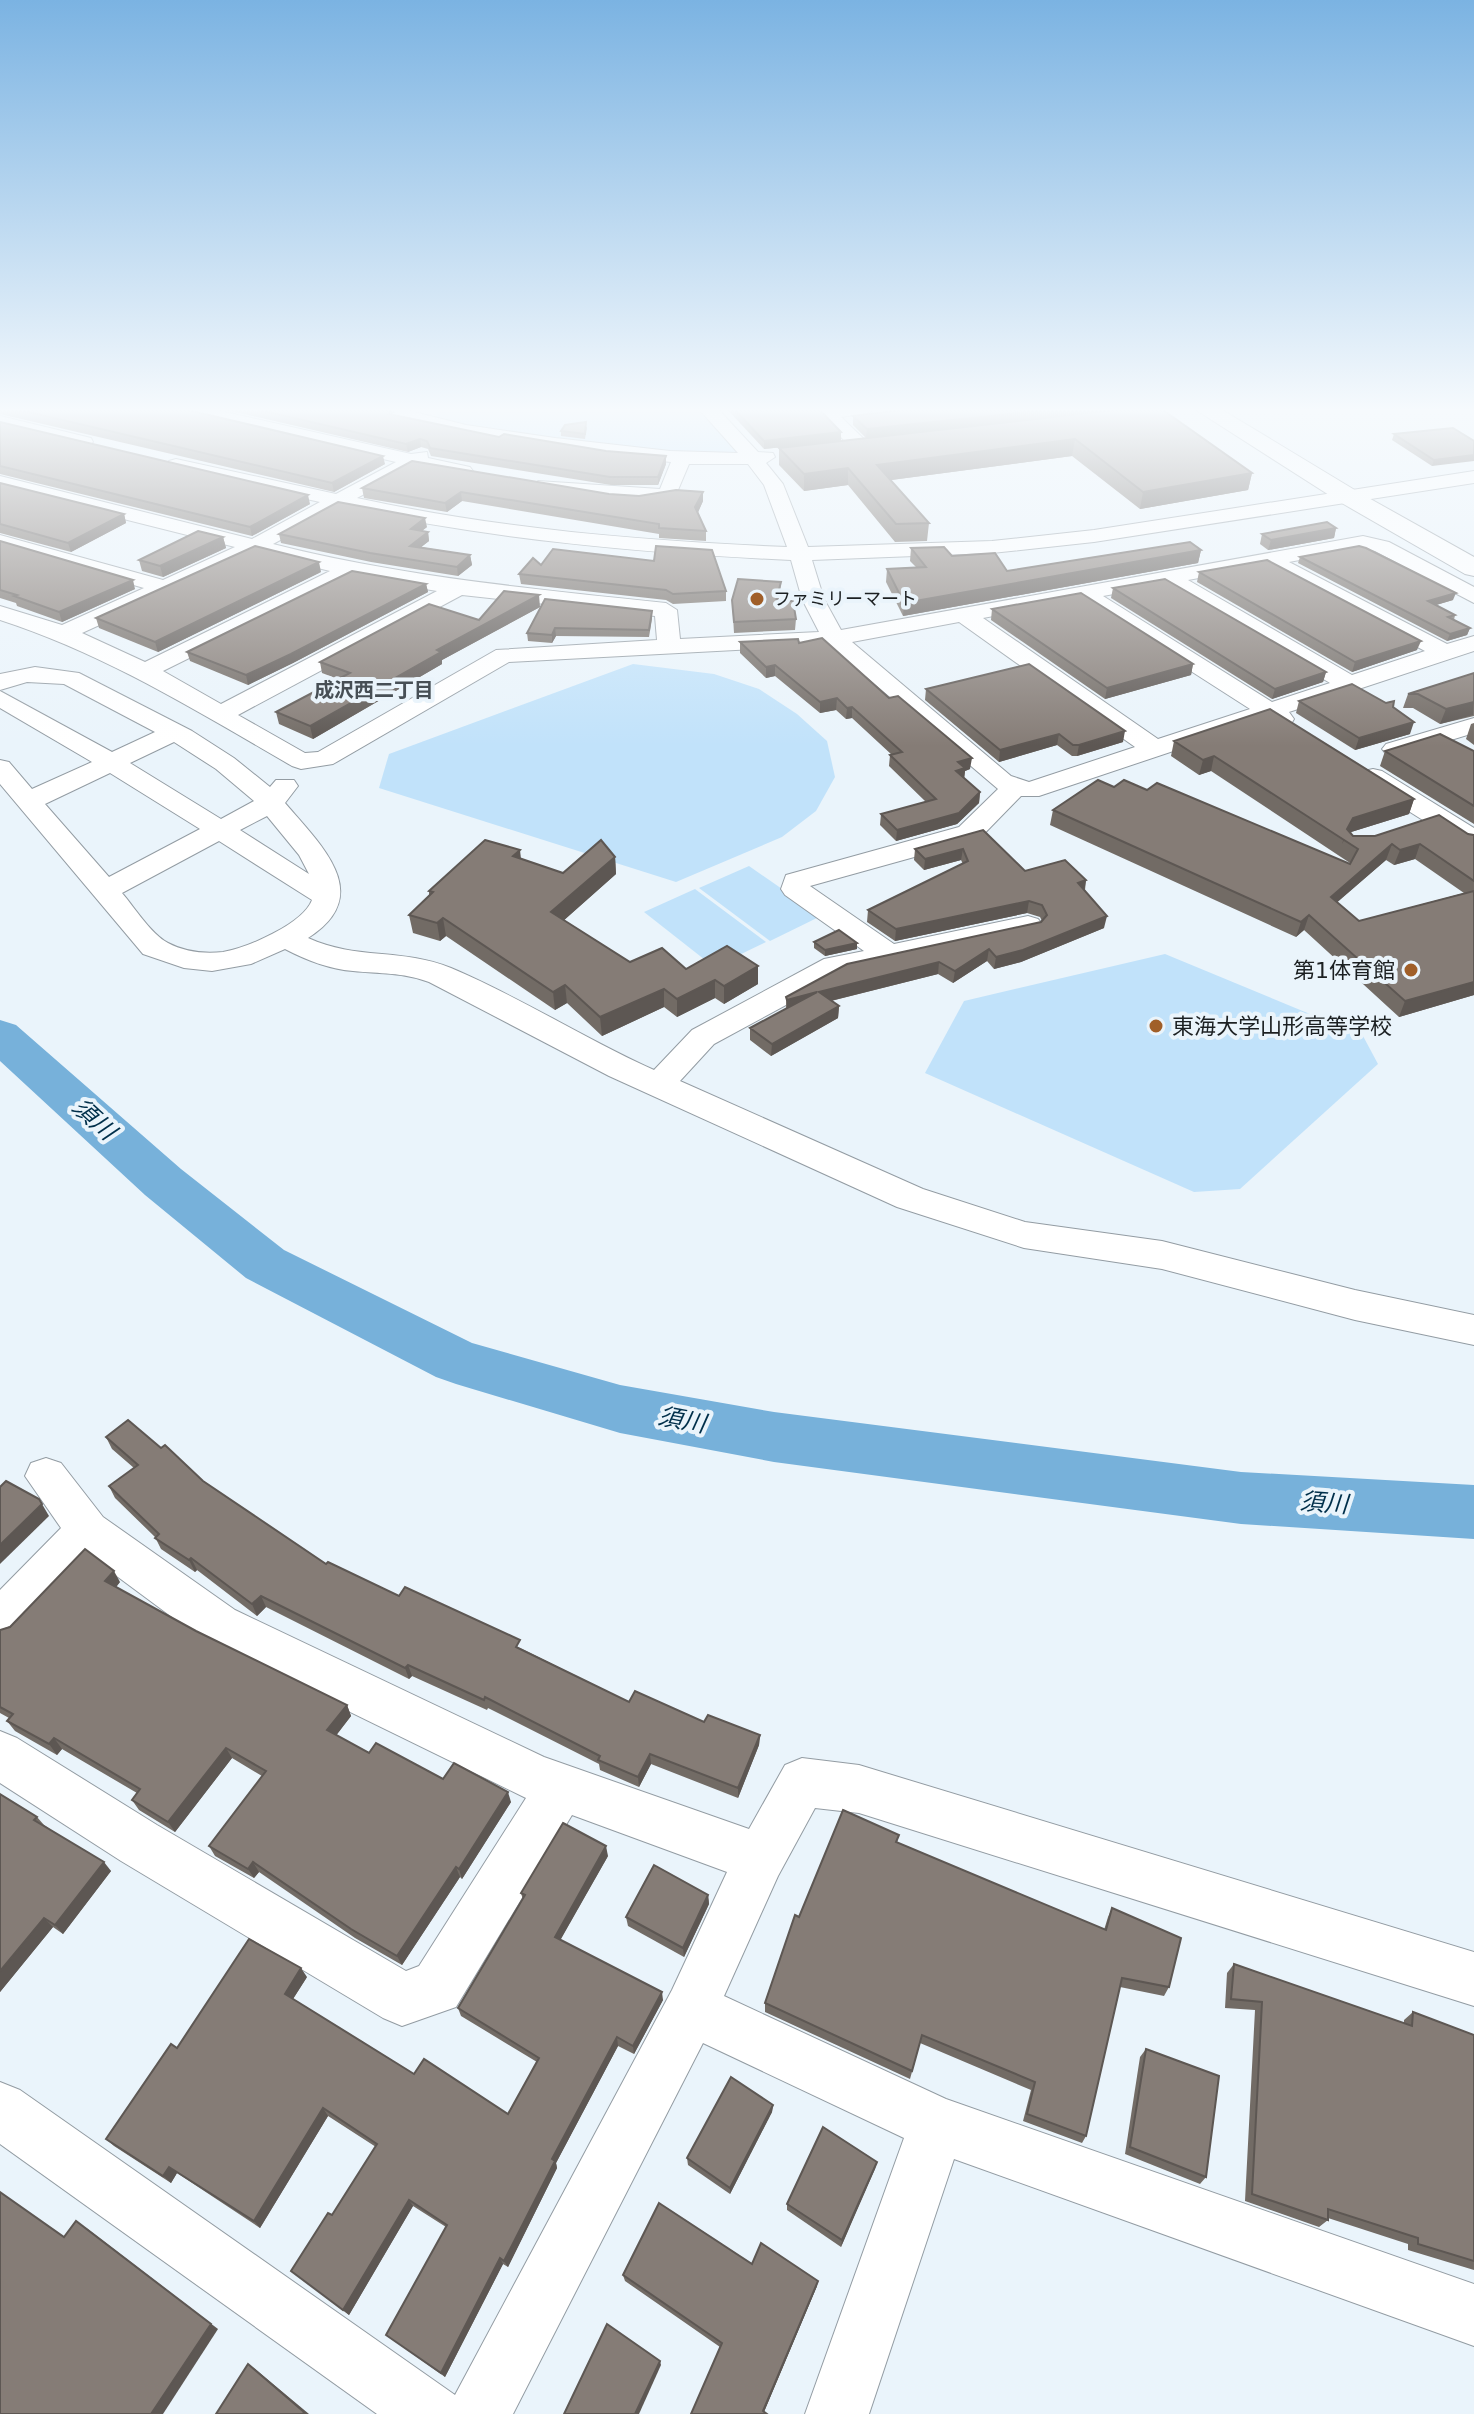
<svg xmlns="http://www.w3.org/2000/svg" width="1474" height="2414" viewBox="0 0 1474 2414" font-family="'DejaVu Sans','Noto Sans JP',sans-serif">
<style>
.green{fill:#c1e2fa}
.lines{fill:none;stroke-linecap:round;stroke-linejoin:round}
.river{fill:#77b1da;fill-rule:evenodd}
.minor-casing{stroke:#939ca3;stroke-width:2}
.highway-casing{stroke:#939ca3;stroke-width:2}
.minor{fill:#fff;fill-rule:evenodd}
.highway{fill:#fff;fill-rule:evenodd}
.wall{fill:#726b65;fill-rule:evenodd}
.shaded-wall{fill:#5d5753}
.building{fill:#857c76;stroke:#5d5753;stroke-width:2}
.poi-dot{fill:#a05f29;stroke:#eaf4fb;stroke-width:3}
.labels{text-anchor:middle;stroke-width:8;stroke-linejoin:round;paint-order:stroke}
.far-poi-label{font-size:18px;fill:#1c2022;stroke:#eaf4fb;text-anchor:start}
.far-neighbourhood-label{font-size:20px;font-weight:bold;fill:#474f55;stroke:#eaf4fb}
.poi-label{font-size:22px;fill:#1c2022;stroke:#eaf4fb;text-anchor:end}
.water-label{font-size:24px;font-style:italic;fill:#002f4a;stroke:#eaf4fb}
</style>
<rect width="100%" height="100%" fill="#eaf4fb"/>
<!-- green -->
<g class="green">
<path d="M437 408H707L754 459 682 457 436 421Z"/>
<path d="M633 664 714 674 759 689 797 714 827 741 835 777 816 811 782 837 676 882 379 788 389 754Z"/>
<path d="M749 866 821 916 770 941 699 888Z"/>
<path d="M695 889 766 942 714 967 644 912Z"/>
<path d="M1165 954 1363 1036 1378 1064 1240 1189 1194 1192 925 1073 964 1001Z"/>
</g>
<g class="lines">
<!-- river -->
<path class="river" d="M0 1020 16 1025 181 1169 284 1250 472 1343 620 1385 774 1412 1241 1472 1474 1485V1539L1241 1524 774 1462 620 1433 456 1384 436 1377 246 1278 145 1195 0 1061Z"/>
<!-- minor casing -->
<g class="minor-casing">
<g id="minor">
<path d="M174 408H207L411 454 427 452 428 458 470 467 473 471 463 477 416 466 357 498C499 529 642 541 787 547L764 485 748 464H689L675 497 654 502 545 491 535 485 538 481 660 489 671 462C570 452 470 442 374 412L371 408H398L466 425 555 438 670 451 738 453 698 408H717L758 452 773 453 775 457 766 463 783 484 808 547 992 541 1094 530 1474 471V483L1094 542 992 553 812 560 824 599 841 630 1363 536 1389 542 1474 587V603L1375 551 1363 548 1289 562 1447 644 1474 636V651L1289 712 1294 719 1291 724 1282 726 1266 720 1039 796H1021L979 839 810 886 894 944 1028 916 1038 919 1043 925 1038 931 1028 934 845 973 714 1044 680 1081 923 1189 1025 1222 1162 1241 1355 1290 1474 1315V1345L1355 1320 1162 1269 1024 1248 897 1207 609 1076 429 982C401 972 381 974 353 971 329 969 306 960 285 949L251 964 212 971 184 968 143 954 0 784V760L9 762 32 789 92 762 0 708V691L112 752 155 732 64 684 27 682 0 690V674L35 667 79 673 192 731 234 758 270 787 276 780H294L298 786 285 803C321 845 376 895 308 938 356 960 403 948 451 968 520 997 585 1039 654 1070L692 1030 824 959 864 951 785 895 781 889 786 875 959 827 998 789 829 645 509 662 333 764 301 769 292 766C197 711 105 654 0 620V606L62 625 144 588 0 547V535L163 580 235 547 0 488V476L252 539 320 502 169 469 166 465 169 461 176 459 336 494 396 462 183 413ZM341 507C490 539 639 553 791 560L802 599 819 632 680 639 677 610 666 603C533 589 403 577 273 544ZM257 553 330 571 145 662 82 633ZM1265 566 1425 651 1352 675 1188 580ZM353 577 437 591 221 704 163 671ZM1164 585 1330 683 1272 702 1103 596ZM462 595 655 616 657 640 496 650 318 752 305 753 238 715ZM1080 600 1250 709 1158 739 983 618ZM959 622 1135 747 1029 782 1011 776 852 642ZM174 742 216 769 254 801 221 819 130 763ZM110 773 200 829 109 877 45 804ZM267 816 299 855 309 874 240 830ZM219 841 312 900C303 924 247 948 223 952 204 954 185 952 168 943 151 934 135 908 122 893Z"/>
<path d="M814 408H877L868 413 841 417 868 443 870 447 868 451H854Z"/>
<path d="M0 416 91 438 93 442 84 448 0 426Z"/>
<path d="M1474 718V733L1395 757 1386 754 1382 749 1386 744Z"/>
<path d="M1373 769 1382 771 1474 828V848L1464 846 1364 783 1360 777 1364 771Z"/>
<path d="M46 1458 61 1463 103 1517 235 1610 544 1757 749 1829 785 1765 802 1758 859 1765 1474 1952V2006L859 1813 815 1808 778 1876 724 1996 946 2099 1474 2284V2346L954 2159 869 2414H805L904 2138 703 2043 513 2414H377L0 2144V2082L20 2090 455 2395 672 1990 727 1872 572 1815 456 2007 402 2026 383 2018 121 1861 0 1783V1731L17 1738 157 1825 406 1971 419 1966 526 1798 203 1640 91 1557 16 1636 0 1642V1590L61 1528 25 1476 31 1463Z"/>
</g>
</g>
<!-- highway casing -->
<g class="highway-casing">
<path id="highway" d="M1193 408H1219L1358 492 1474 557V576L1465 574 1340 502Z"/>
</g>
<!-- minor -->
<use href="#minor" class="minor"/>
<!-- highway -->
<use href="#highway" class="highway"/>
</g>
<!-- wall -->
<g class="wall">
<path d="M0 408H179L385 464 334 492 0 414Z"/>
<path d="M218 408H379L393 415 499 437 666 464 658 485H611L431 456 428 449 421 447 408 452Z"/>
<path d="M726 408H818L841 432V441L764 449Z"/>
<path d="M915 408 1252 473 1248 490 1140 509 1072 456 891 480 929 523 927 541 895 542 848 485 804 491 779 465V448L866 438 853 425V416Z"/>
<path d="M0 422 310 504 252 536 0 474Z"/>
<path d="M587 427 585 439 561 436V431Z"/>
<path d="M1394 434 1474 441 1432 466 1392 440Z"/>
<path d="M0 483 124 514 126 523 71 552 0 533Z"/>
<path d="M362 488 609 494 639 496 703 492V501L698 512 706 531V541L659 538V534L462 501 447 512 364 498Z"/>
<path d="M427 527 422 531 428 532 429 541 421 547 470 555 472 565 458 576 371 562 281 543 279 534Z"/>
<path d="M1336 528 1334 538 1268 550 1260 544 1262 534Z"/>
<path d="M223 537 226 548 163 577 142 571 139 560Z"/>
<path d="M0 541 135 589 62 622 17 606 16 603 0 598Z"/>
<path d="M911 548 952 556 1007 571 1201 550 1198 563 903 616 886 582 887 569 916 567 910 561Z"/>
<path d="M1300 557 1453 600 1436 605 1455 615 1454 620 1470 628 1467 635 1447 641 1298 563Z"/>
<path d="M541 565 726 591V601L673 604 666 600 521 584 519 574Z"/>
<path d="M321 572 158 652 99 628 96 618Z"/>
<path d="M1199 572 1417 650 1352 672 1197 582Z"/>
<path d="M426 584 428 592 293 663 248 685 190 661 187 652Z"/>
<path d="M1113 588 1326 672 1323 682 1272 699 1111 598Z"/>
<path d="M780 592 778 601 796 619 795 630 734 633 732 600Z"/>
<path d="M540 607 442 660V664L313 739 279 724 276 712 338 679 322 673 320 662 479 620Z"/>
<path d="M992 609 1193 664 1191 675 1105 699 991 620Z"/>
<path d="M652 611V619L649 637 556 636 552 643 528 641 527 633Z"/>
<path d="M740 642 799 643 970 769 965 771 964 778 980 792 979 803 957 824 896 841 880 825 881 814 926 802 889 766 890 755H892L852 718 846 719 836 710 820 713 775 676 766 678 740 653Z"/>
<path d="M1474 673V716L1440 724 1413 708H1403L1408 694Z"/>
<path d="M926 689 1123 742 1077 756H1072L1057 745 999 762 925 700Z"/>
<path d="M1299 701 1393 707 1410 734 1355 750 1296 713Z"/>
<path d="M1474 723V745L1466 739 1471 724Z"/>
<path d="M1174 741 1414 799 1409 814 1351 832 1353 836 1468 834 1474 835V995L1399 1017 1304 930 1296 937 1050 825 1053 810 1114 787 1147 790 1350 864V863L1211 771 1199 775 1171 756ZM1415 859 1464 893 1359 921 1337 902 1386 860 1394 865Z"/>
<path d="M1385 751H1474V824L1380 766Z"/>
<path d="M983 830 1025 871 1086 880 1085 890 1104 928 1021 962 994 969 987 961 953 983 938 974 831 1001 839 1006 838 1018 771 1056 750 1040V1028L786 1009V997L1041 922 1042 921 1040 917 1027 913 895 941 867 922 868 910 963 864 961 860 924 870 914 860 915 849Z"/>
<path d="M615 857 616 874 564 920 630 962 686 969 758 984 724 1004 715 998 677 1017 664 1007 602 1036 567 1003 555 1010 446 936 440 941 413 933 409 915 429 896V891L520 859 563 873Z"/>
<path d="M814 942 857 943V949L825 956 814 948Z"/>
<path d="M106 1437 161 1448 203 1481 326 1564 522 1649 629 1702 704 1722 760 1735 759 1745 738 1798 651 1764 639 1787 600 1770 599 1764 488 1708 487 1710 412 1676 409 1679 266 1607 257 1616 197 1570 195 1572 161 1549 155 1537 115 1498 109 1486 134 1468 112 1449Z"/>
<path d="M120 1582 116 1587 196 1631 347 1705 351 1716 336 1735 369 1753 511 1802 462 1879 460 1877 402 1965 355 1938 259 1872 254 1878 215 1856 209 1846 262 1776 232 1758 175 1832 139 1810 132 1800 137 1793 62 1749 57 1755 15 1731 7 1721 9 1718 0 1713V1630Z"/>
<path d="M0 1794 37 1817 44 1825 111 1871 63 1934 53 1927 0 1992Z"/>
<path d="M899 1835 897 1842 1104 1930 1108 1917 1112 1908 1169 1987 1164 1996 1120 1987 1086 2136 1082 2143 1023 2121 1031 2090 920 2043 910 2079 765 2012V2003L799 1917Z"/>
<path d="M608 1856 560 1940 663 2000 634 2054 618 2046 556 2163 557 2168 508 2267 503 2264 445 2377 386 2335 446 2227 413 2206 349 2315 291 2271 332 2215 376 2147 328 2116 260 2228 177 2173 171 2183 114 2146 106 2139 177 2048 307 1977 293 1999 414 2074 508 2114 537 2062 461 2016 458 2008 523 1900 521 1893Z"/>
<path d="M708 1895 709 1904 684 1957 628 1926 626 1917Z"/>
<path d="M1234 1964 1404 2024V2020L1413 2012 1474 2035V2270L1408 2250V2244L1328 2218V2220L1319 2227 1245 2201 1255 2010 1225 2008 1227 1973Z"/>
<path d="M1146 2049 1206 2177 1200 2184 1125 2154 1140 2057Z"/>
<path d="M773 2105 772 2112 730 2194 688 2165 687 2158Z"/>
<path d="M877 2162 841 2247 787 2210V2204Z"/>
<path d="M752 2264 817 2286 764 2412 720 2347 625 2281 623 2275Z"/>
</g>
<!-- shaded-wall -->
<g class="shaded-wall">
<path d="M1065 408H1144L866 438 867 429Z"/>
<path d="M841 432V441L764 449V441Z"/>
<path d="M420 439 421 447 408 452 406 444Z"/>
<path d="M1075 439 1072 456 876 482 877 465Z"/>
<path d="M1474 455V461L1432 466 1434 460Z"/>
<path d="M383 456 385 464 334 492 332 483Z"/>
<path d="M666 456V464L658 485V477Z"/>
<path d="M848 468V485L804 491V474Z"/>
<path d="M1252 473 1248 490 1140 509 1143 492Z"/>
<path d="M461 492 462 501 447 512 445 503Z"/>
<path d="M703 492V501L696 517 695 507Z"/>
<path d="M308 495 310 504 252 536 250 527Z"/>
<path d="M124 514 126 523 71 552 68 543Z"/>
<path d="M425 518 427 527 412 538 411 529Z"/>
<path d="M1336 528 1334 538 1268 550 1271 540Z"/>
<path d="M428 532 429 541 411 555 410 546Z"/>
<path d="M223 537 226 548 163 577 160 566Z"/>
<path d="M1201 550 1198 563 903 616 904 603Z"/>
<path d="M470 555 472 565 458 576 457 567Z"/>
<path d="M319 562 321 572 158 652 155 642Z"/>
<path d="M133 580 135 589 62 622 59 612Z"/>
<path d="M781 582 780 592 776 612V601Z"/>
<path d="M426 584 428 592 293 663 248 685 246 675Z"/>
<path d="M1456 593 1453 600 1426 608 1428 601Z"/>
<path d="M539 595 540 607 442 660V664L313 739 310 726 437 650Z"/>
<path d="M555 628 556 636 552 643V635Z"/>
<path d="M1470 628 1467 635 1447 641 1450 634Z"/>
<path d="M1421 641 1417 650 1352 672 1355 662Z"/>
<path d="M1193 664 1191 675 1105 699 1107 688Z"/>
<path d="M775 665V676L766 678V667Z"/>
<path d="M1326 672 1323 682 1272 699 1275 689Z"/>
<path d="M837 698 836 710 820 713V702Z"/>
<path d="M1474 702 1473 715 1440 724 1446 709Z"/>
<path d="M852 707V718L846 719 847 708Z"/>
<path d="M1414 722 1410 734 1355 750 1359 738Z"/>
<path d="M1125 731 1123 742 1077 756 1079 745Z"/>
<path d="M1059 734 1057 745 999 762 1000 750Z"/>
<path d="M1214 756 1211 771 1199 775 1203 760Z"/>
<path d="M972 758 970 769 965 771 964 780 955 782 958 762Z"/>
<path d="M980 792 979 803 957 824 896 841 897 830Z"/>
<path d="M1414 799 1409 814 1348 833 1342 844 1347 829 1353 818Z"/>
<path d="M1392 844 1386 860 1326 912 1331 897Z"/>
<path d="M1420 844 1415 859 1394 865 1400 850Z"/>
<path d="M963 849 961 860 924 870 925 859Z"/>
<path d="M520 850 522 868 513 856Z"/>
<path d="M615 857 616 874 553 930 551 912Z"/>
<path d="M1086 880 1084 892 1078 883Z"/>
<path d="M1029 901 1027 913 895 941 896 929Z"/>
<path d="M1309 915 1304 930 1296 937 1301 922Z"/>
<path d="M1107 916 1104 928 1021 962 994 969 996 957Z"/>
<path d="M443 918 446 936 440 941 437 923Z"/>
<path d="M857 943V949L825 956V950Z"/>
<path d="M989 949 987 961 953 983 955 971Z"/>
<path d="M939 962 938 974 818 1004 819 992Z"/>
<path d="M758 966V984L724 1004V986Z"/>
<path d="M715 980V998L677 1017V999Z"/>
<path d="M1474 982V995L1399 1017 1405 1001Z"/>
<path d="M565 985 567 1003 555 1010 553 992Z"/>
<path d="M664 989V1007L602 1036 600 1017Z"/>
<path d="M817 992 787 1012V1000Z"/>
<path d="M839 1006 838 1018 771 1056 772 1044Z"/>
<path d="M42 1504 49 1516 0 1564V1545Z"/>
<path d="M191 1558 197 1570 195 1572 189 1560Z"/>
<path d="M114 1571 120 1582 112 1592 105 1581Z"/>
<path d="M261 1596 266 1607 257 1616 252 1604Z"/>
<path d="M408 1665 412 1676 409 1679 405 1668Z"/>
<path d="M347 1705 351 1716 332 1741 327 1730Z"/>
<path d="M760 1735 759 1745 738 1798V1788Z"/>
<path d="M54 1738 62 1749 57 1755 49 1744Z"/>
<path d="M226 1748 232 1758 175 1832 168 1822Z"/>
<path d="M650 1754 651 1764 639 1787 638 1777Z"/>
<path d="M508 1792 511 1802 462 1879 459 1869Z"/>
<path d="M606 1846 608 1856 557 1946 555 1937Z"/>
<path d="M104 1862 111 1871 63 1934 55 1925Z"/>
<path d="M253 1862 259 1872 254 1878 248 1869Z"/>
<path d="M456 1867 460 1877 402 1965 397 1956Z"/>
<path d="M708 1895 709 1904 684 1957 683 1948Z"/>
<path d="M44 1918 53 1927 0 1992V1971Z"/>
<path d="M301 1968 307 1977 291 2002 285 1994Z"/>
<path d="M662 1992 663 2000 634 2054 633 2046Z"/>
<path d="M617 2037 618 2046 556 2163 557 2168 508 2267 504 2261 552 2159Z"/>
<path d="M773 2105 772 2112 730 2194V2188Z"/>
<path d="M323 2108 328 2116 260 2228 254 2221Z"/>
<path d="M877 2162 875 2169 841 2247 842 2240Z"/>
<path d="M169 2167 177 2173 171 2183 163 2176Z"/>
<path d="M409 2200 413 2206 349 2315 343 2310Z"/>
<path d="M85 2227 218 2329 163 2414H151Z"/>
<path d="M500 2258 503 2264 445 2377 441 2373Z"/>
<path d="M818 2281 817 2286 763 2414V2411Z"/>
<path d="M660 2361 661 2365 639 2414H635Z"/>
<path d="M248 2364 255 2369 309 2414H303Z"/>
</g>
<!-- building -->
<g class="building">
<path d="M11 408H179L383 456 332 483Z"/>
<path d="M251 408H379L393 412 389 414 499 437 504 434 606 451 666 456 658 477H610L430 448 427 441 420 439 406 444Z"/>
<path d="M733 408H818L841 432 764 441Z"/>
<path d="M917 408H1065L867 429 853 416Z"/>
<path d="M1132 408H1160L1252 473 1143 492 1075 439 877 465 929 523 896 524 848 468 804 474 779 448Z"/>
<path d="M0 422 308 495 250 527 0 466Z"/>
<path d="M586 422 585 434 561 431 565 425Z"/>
<path d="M1453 428 1474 441V455L1434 460 1394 434Z"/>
<path d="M412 461 609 494 639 496 676 490 703 492 695 507 706 531 659 528V524L461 492 445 503 362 488Z"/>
<path d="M0 483 124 514 68 543 0 524Z"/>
<path d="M338 502 425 518 411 529 428 532 410 546 470 555 457 567 370 553 279 534Z"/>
<path d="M1327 522 1336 528 1271 540 1262 534Z"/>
<path d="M198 531 223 537 160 566 139 560Z"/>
<path d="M0 541 133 580 59 612 14 596 17 595 0 590Z"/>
<path d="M1190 542 1201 550 904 603 887 569 926 567 911 548 944 547 952 556 995 553 1007 571Z"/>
<path d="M255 546 319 562 155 642 96 618Z"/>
<path d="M656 546 712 550 726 591 673 594 666 590 519 574 533 558 541 565 553 549 654 561Z"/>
<path d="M1359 546 1366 548 1456 593 1428 601 1455 615 1448 617 1470 628 1450 634 1300 557Z"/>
<path d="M1267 560 1421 641 1355 662 1199 572Z"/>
<path d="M352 571 426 584 291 654 246 675 187 652Z"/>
<path d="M738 579 781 582 776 601H793L796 619 734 622 732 600Z"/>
<path d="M1165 579 1326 672 1275 689 1113 588Z"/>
<path d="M504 591 539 595 437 650 441 652 310 726 276 712 350 673 320 662 429 604 479 620Z"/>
<path d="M1081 593 1193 664 1107 688 992 609Z"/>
<path d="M545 599 652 611 649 630 555 628 552 635 527 633Z"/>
<path d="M822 638 889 698 898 696 972 758 958 762 965 768 956 771 980 792 959 813 897 830 881 814 936 799 890 755 902 752 852 707 847 708 837 698 820 702 775 665 766 667 740 642 798 639 799 643Z"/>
<path d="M1029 664 1125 731 1079 745H1073L1059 734 1000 750 926 689Z"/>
<path d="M1474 673V702L1446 709 1418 694H1408Z"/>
<path d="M1352 684 1386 703 1394 701 1393 707 1414 722 1359 738 1299 701Z"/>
<path d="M1270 709 1414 799 1353 818 1347 829 1353 836H1375L1439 815 1468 834 1474 835V881L1420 844 1400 850 1392 844 1331 897 1359 921 1474 891V982L1405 1001 1309 915 1301 922 1053 810 1098 780 1114 787 1124 780 1147 790 1157 783 1350 864 1358 849 1214 756 1203 760 1174 741Z"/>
<path d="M1440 734 1474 751V806L1385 751Z"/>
<path d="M983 830 1025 871 1065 860 1086 880 1078 883 1107 916 1023 950 996 957 989 949 955 971 939 962 819 992 839 1006 772 1044 750 1028 817 992 787 1000 786 997 847 964 1041 922 1047 915 1042 905 1029 901 896 929 868 910 968 861 963 849 925 859 915 849Z"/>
<path d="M485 840 520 850 513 856 563 873 601 840 615 857 551 912 630 962 662 948 686 969 727 946 758 966 724 986 715 980 677 999 664 989 600 1017 565 985 553 992 443 918 437 923 409 915 433 892 429 891Z"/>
<path d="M839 930 857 943 825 950 814 942Z"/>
<path d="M128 1420 161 1448 165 1445 203 1481 326 1564 328 1562 399 1596 405 1587 520 1640 516 1647 629 1702 635 1691 704 1722 708 1715 760 1735 738 1788 650 1754 638 1777 598 1760 600 1756 485 1697 484 1700 408 1665 405 1668 261 1596 252 1604 191 1558 189 1560 155 1538 159 1534 109 1486 138 1465 106 1437Z"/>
<path d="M6 1481 39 1499 42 1504 0 1545V1487Z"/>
<path d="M85 1549 114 1571 105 1581 196 1631 347 1705 327 1730 369 1753 376 1743 443 1779 454 1763 508 1792 459 1869 456 1867 397 1956 351 1929 253 1862 248 1869 209 1846 266 1771 226 1748 168 1822 132 1800 140 1789 54 1738 49 1744 7 1721 13 1714 0 1707V1630L10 1627Z"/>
<path d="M0 1794 37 1817 34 1820 104 1862 55 1925 44 1918 0 1971Z"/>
<path d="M843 1810 899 1835 896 1842 1106 1930 1112 1908 1181 1938 1169 1987 1122 1978 1086 2136 1027 2114 1035 2082 922 2035 912 2071 765 2003 795 1915 799 1917Z"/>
<path d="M563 1823 606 1846 555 1937 662 1992 633 2046 617 2037 552 2159 555 2161 504 2261 500 2258 441 2373 386 2335 447 2225 409 2200 343 2310 291 2271 328 2213 332 2215 377 2144 323 2108 254 2221 169 2167 163 2176 106 2139 171 2044 177 2048 249 1939 301 1968 285 1994 414 2074 424 2059 508 2114 539 2058 458 2008 525 1895 521 1893Z"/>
<path d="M654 1865 708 1895 683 1948 626 1917Z"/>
<path d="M1234 1964 1412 2026 1413 2012 1474 2035V2261L1418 2244V2238L1328 2209V2220L1252 2194 1262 2002 1231 1999Z"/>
<path d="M1146 2049 1219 2076 1206 2177 1130 2147Z"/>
<path d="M731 2077 773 2105 730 2188 687 2158Z"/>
<path d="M823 2127 877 2162 842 2240 787 2204Z"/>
<path d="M0 2192 64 2237 76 2221 211 2324 151 2414H0Z"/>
<path d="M659 2203 752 2264 761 2243 818 2281 763 2411 767 2414H691L722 2343 623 2275Z"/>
<path d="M607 2324 660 2361 635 2414H564Z"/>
<path d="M248 2364 304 2412 303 2414H216Z"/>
</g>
<!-- sky -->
<linearGradient id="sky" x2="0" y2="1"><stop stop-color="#7bb3e2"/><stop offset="0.55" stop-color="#f6fafd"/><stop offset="1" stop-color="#f6fafd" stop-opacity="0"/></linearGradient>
<rect width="1474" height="746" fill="url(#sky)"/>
<!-- markers -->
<g class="poi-dot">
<circle cx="757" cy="599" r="8"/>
<circle cx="1411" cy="970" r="8"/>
<circle cx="1156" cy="1026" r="8"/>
</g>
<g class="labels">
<!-- far-poi labels -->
<g class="far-poi-label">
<text x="773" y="605">ファミリーマート</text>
</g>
<!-- far-neighbourhood labels -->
<g class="far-neighbourhood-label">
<text x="374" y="697">成沢西二丁目</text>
</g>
<!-- poi labels -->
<g class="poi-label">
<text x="1395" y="978">第1体育館</text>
<text x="1172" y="1034" text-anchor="start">東海大学山形高等学校</text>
</g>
<!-- water labels -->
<g class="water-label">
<text transform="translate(94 1119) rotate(42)" y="8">須川</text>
<text transform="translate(682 1420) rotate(10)" y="8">須川</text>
<text transform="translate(1324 1503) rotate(4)" y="8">須川</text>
</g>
</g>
</svg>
